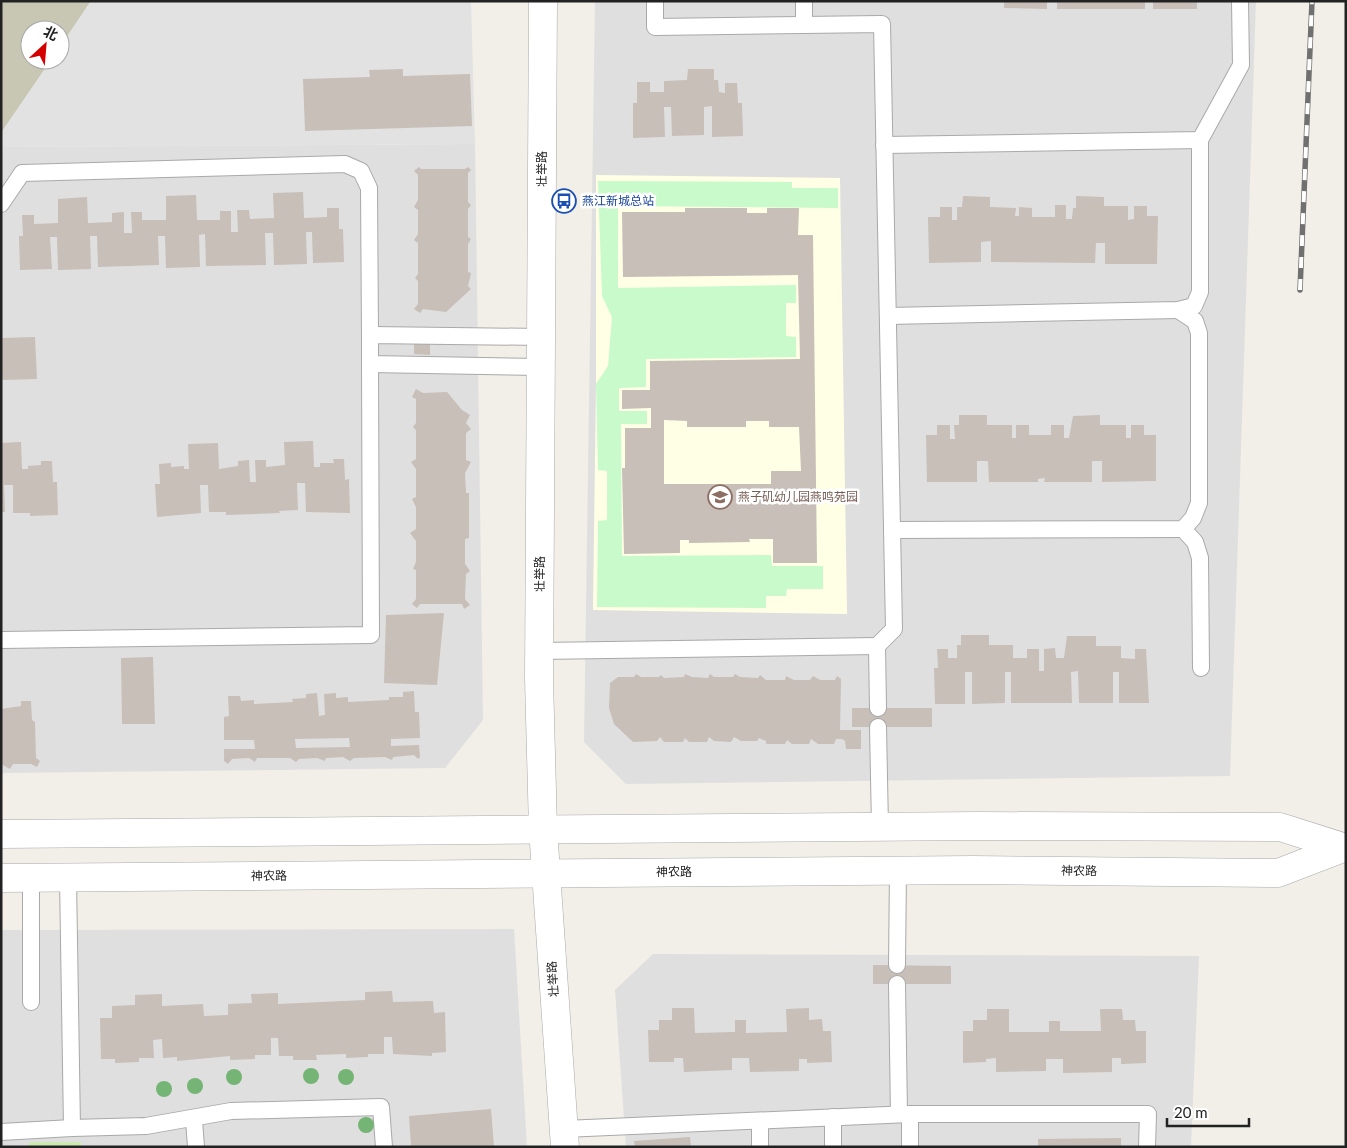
<svg xmlns="http://www.w3.org/2000/svg" width="1347" height="1148" viewBox="0 0 1347 1148" font-family="Lato,'Noto Sans SC',sans-serif">
<style>
.residential{fill:#e0dfdf}
.education{fill:#ffffe5}
.construction{fill:#c7c7b4}
.grass{fill:#cdebb0}
.park{fill:#c8facc}
.parking{fill:#e2e2e2}
.building{fill:#c7bfb8;fill-rule:evenodd}
.lines{fill:none;stroke-linecap:round;stroke-linejoin:round}
.service-casing{stroke:#a9a9a9;stroke-width:18}
.minor-casing{stroke:#a9a9a9;stroke-width:29}
.tertiary-casing{stroke:#a9a9a9;stroke-width:29}
.service{stroke:#fff;stroke-width:16}
.minor{stroke:#fff;stroke-width:28}
.tertiary{stroke:#fff;stroke-width:28}
.rail-casing{stroke:#707070;stroke-width:5.5}
.rail{stroke:#fff;stroke-width:4;stroke-dasharray:11;stroke-linecap:butt}
.tree{fill:#74b475}
.labels{text-anchor:middle;stroke-width:5;stroke-linejoin:round;paint-order:stroke}
.street-label{font-size:12px;fill:#222;stroke:#fff}
.transit-label{font-size:12px;fill:#164399;stroke:#fff;text-anchor:start}
.education-label{font-size:12px;fill:#785e54;stroke:#fff;text-anchor:start}
</style>
<rect width="100%" height="100%" fill="#f2efe9"/>
<!-- residential -->
<g class="residential">
<path d="M595 1H1256L1230 776 626 784 584 742Z"/>
<path d="M475 144 483 720 445 768 1 773V147Z"/>
<path d="M514 929 527 1147H1V930Z"/>
<path d="M653 954 1199 956 1191 1147H626L615 990Z"/>
</g>
<!-- education -->
<path class="education" d="M596 175 840 178 847 614 593 610 596 384Z"/>
<!-- construction -->
<path class="construction" d="M1 1H91L60 47V30H30V60H51L1 133Z"/>
<!-- grass -->
<rect class="grass" x="29" y="1142" width="52" height="5"/>
<!-- park -->
<path class="park" d="M598 181 792 182V188H838V208L618 206V288L796 285V303H786V336L796 337V357L646 359V387L619 388V411H647V424H621L622 556 771 555 772 566H823V589H787L786 596H766V608L597 607 598 521 607 520V471L598 470 596 384 608 366 612 317 602 296Z"/>
<!-- parking -->
<path class="parking" d="M91 1H471L475 144 1 147V133L51 60H60V47Z"/>
<!-- building -->
<g class="building">
<path d="M1004 1H1047V9L1004 8Z"/>
<rect x="1057" y="1" width="88" height="8"/>
<rect x="1153" y="1" width="44" height="8"/>
<path d="M403 69V76L470 74 472 126 305 131 303 79 370 77 369 70Z"/>
<path d="M688 69H714V80H718L719 92 725 93V83H737L738 103H742L743 136 712 137V106L704 107V135L672 136 671 107H664L665 137 633 138V103H637V82H650V92H664V81L687 80Z"/>
<path d="M419 167 421 169H465L468 167 471 170 468 173V202L471 205 468 209V237L471 239 468 244V272L471 273 468 286 471 289 446 312 423 309 420 313 414 309 418 304V281L415 278 418 274V243L414 240 418 234V210L414 207 418 200V175L414 171Z"/>
<path d="M303 192 304 218 327 217V208H339V229H343L344 262 313 263 312 232H306L307 264 274 265 273 233H265L266 265 206 266 205 234 199 235 200 267 166 268 165 236H158L159 265 98 267 97 236H90L91 269 58 270 57 237H50L52 269 20 270 19 236H23L22 215H34V224L58 223V199L87 197 88 223 112 222V213L124 212V233H132L131 212H142V220H166V196L196 195 197 220H220V211H231V232H238L237 210H249L250 219 274 218 273 193Z"/>
<path d="M963 196 990 197V207L1016 208 1015 216H1019V207L1032 208V217H1055V205H1066V219H1072L1073 208H1076V196L1104 197V206H1128V220L1134 219V206H1147V216H1158L1157 264H1105V243H1096L1095 263 991 262V241L981 242V262L929 263 928 217H940V207H952V220H957V207H962Z"/>
<path d="M685 208H747V213H767V208H799L798 235H813L817 563H773V539H749L750 542 689 543V540H680V553L624 554 622 468H625V428H651V408L622 409V390H650V361L800 359 798 275 623 277 622 212H685ZM664 420 687 421V427H746V421H769V427H799L801 471H771V484H664Z"/>
<path d="M35 337 37 379 1 380V338Z"/>
<path d="M414 342H430V355L414 354Z"/>
<path d="M416 389 423 393 447 392 462 410 470 415 466 423 471 429 466 433V460L471 462 465 473 466 493H469V538L465 539V564L470 571 466 574 465 599 470 605 464 609 462 604H420L417 608 412 604 416 599V570L413 569 416 562V541L410 533 416 529V507L412 499 416 497V469L411 462 416 459V430L413 427 416 423V399L412 397Z"/>
<path d="M959 415H987V425H1012V438H1016V425H1029V435H1051V425H1064V438H1069L1073 416 1100 415V425H1126V438H1131V425H1144V435H1156V481L1102 482V461H1092V482H1044L1045 478 1038 479V482H989L988 461H977V482H927L926 435H937V425H950V439H955L954 425H959Z"/>
<path d="M313 441 314 467H320V463H334L333 459H344L345 480 349 479 350 513 306 512 305 483H297L298 510 279 511 280 513 226 515V512H209L208 485H200L201 513 157 517 155 484H160L159 464 171 463V467L184 466V469H189L188 444 218 443 219 469 238 466V461L249 460 250 482H256L255 460H266V467L285 465 284 442Z"/>
<path d="M21 442 22 469H28V466L41 465V461H52L53 482H57L58 515 30 516V513H13V485H4L5 512H1V443Z"/>
<path d="M444 613 437 685 384 683 386 615Z"/>
<path d="M961 635H989V645H1013V658H1027V649H1039V671H1044V649L1055 648 1056 658H1064L1067 636H1096V646H1121V658L1135 659V649H1146L1149 703H1119V672H1113V703H1079L1078 671 1071 672 1072 703H1011V672H1005V703L972 704V672H965V704H935L934 668H938L937 649H948V658H957V645H961Z"/>
<path d="M153 657 155 724H122L121 658Z"/>
<path d="M636 674 641 677H659L661 675 664 678 684 677 685 674 692 677 708 678 710 674 714 677H733L735 674 740 677 758 678 760 675 766 680H785L786 676 794 680H810L813 676 820 680H835L837 676 841 679 840 730H861V749H846L845 741 842 739H836L834 744H818L811 739 809 744H792L787 740 785 744H766V741L759 738 757 741H741L734 737 731 742 714 741 709 737 707 742H689L685 738 683 742H664L660 737 657 741 633 742 614 724 609 708 610 683 618 677H634Z"/>
<path d="M414 691 415 712H419L420 738 391 739V746L419 745 420 757 418 759 414 755 393 757 392 760 385 757 354 758 350 761 343 757 326 758 325 761 317 758 299 759 296 762 290 758H257L255 762 249 758 232 759 228 764 224 761V749H255L254 740H224V717L229 716 228 696H240L241 701 254 700V704L293 702 292 699 306 698V694L317 693 319 716 325 715 324 694 336 693V698L348 697V702L389 700V697H403V692ZM349 738 350 747 296 748 295 739Z"/>
<path d="M21 701H31L32 720 35 722 36 758 40 761 37 767 31 764H13L10 769 1 764V709L21 706Z"/>
<rect x="852" y="708" width="80" height="19"/>
<path d="M873 965 951 966V984H873Z"/>
<path d="M392 991 393 1002 433 1001 434 1013 445 1012 446 1052 432 1053V1056L393 1054 392 1037H384V1054H368V1057L346 1058V1054L316 1055 317 1060H293V1056H279L278 1038H271V1055H255V1059L230 1060V1056L177 1061V1057L163 1058 162 1039 153 1040 154 1058H139V1062L115 1063V1059H101L100 1018H112V1006L135 1005V995L162 994V1006L203 1004 204 1016 228 1015V1004L252 1003 251 994 278 993V1004L365 1000V992Z"/>
<path d="M672 1008H694L695 1033 735 1032V1020H746V1033L787 1032 786 1009 809 1008V1020L822 1019 823 1031H831L832 1062 807 1063V1059H799V1071L750 1072 749 1058H732V1070L684 1072 683 1058H674V1062H649L648 1030H659V1020H672Z"/>
<path d="M987 1009H1009V1032H1049V1021H1060V1031H1101L1100 1009H1122L1123 1020H1135L1136 1031H1146V1063L1121 1064V1058H1112V1072L1063 1073V1059H1046V1071L996 1072V1058L986 1059V1062L963 1063V1031H973V1020H987Z"/>
<path d="M491 1109 494 1147H411L409 1116Z"/>
<path d="M690 1137 691 1147H635L634 1141Z"/>
<path d="M1121 1138V1147H1038V1139Z"/>
</g>
<g class="lines">
<!-- service casing -->
<g class="service-casing">
<g id="service">
<path d="M655 1V27L882 24 894 629 877 646 878 708"/>
<path d="M804 1V25"/>
<path d="M884 145 1200 140 1241 65 1240 1"/>
<path d="M1 204 22 173 345 164 361 171 369 188 370 335"/>
<path d="M888 316 1178 310 1194 306 1200 292V140"/>
<path d="M541 367 370 364V335L541 337"/>
<path d="M1183 529 1195 542 1200 558 1201 668"/>
<path d="M892 530 1183 529 1193 518 1199 503V333L1195 321 1178 310"/>
<path d="M1 640 371 635 370 364"/>
<path d="M539 651 877 646"/>
<path d="M878 727 880 827"/>
<path d="M31 878V1002"/>
<path d="M68 878 72 1128"/>
<path d="M897 965 898 870"/>
<path d="M897 984 899 1114"/>
<path d="M833 1117V1147"/>
<path d="M194 1120 196 1147"/>
<path d="M564 1129 910 1114H1148L1147 1147"/>
<path d="M1 1132 72 1128 146 1126 231 1111 381 1107 384 1147"/>
<path d="M760 1147V1121"/>
<path d="M910 1147V1114"/>
</g>
</g>
<!-- minor casing -->
<g class="minor-casing">
<path id="minor" d="M543 1 539 679 543 829 565 1147"/>
</g>
<!-- tertiary casing -->
<g class="tertiary-casing">
<g id="tertiary">
<path d="M1 834 979 826 1280 827 1346 848"/>
<path d="M1 878 973 870 1278 873 1343 848"/>
</g>
</g>
<!-- service -->
<use href="#service" class="service"/>
<!-- minor -->
<use href="#minor" class="minor"/>
<!-- tertiary -->
<use href="#tertiary" class="tertiary"/>
<!-- rail casing -->
<g class="rail-casing">
<path id="rail" d="M1300 290 1312 1"/>
</g>
<!-- rail -->
<use href="#rail" class="rail"/>
</g>
<!-- trees -->
<g class="tree">
<circle cx="311" cy="1076" r="8"/>
<circle cx="234" cy="1077" r="8"/>
<circle cx="346" cy="1077" r="8"/>
<circle cx="195" cy="1086" r="8"/>
<circle cx="164" cy="1089" r="8"/>
<circle cx="366" cy="1125" r="8"/>
</g>
<!-- icons -->
<defs>
<g id="bus-ring" transform="scale(1.25)"><circle r="9.5" fill="#fff" stroke="#1a4fb4" stroke-width="1.5"/><path d="M-5-6H5V4H4V6H2V4H-2V6H-4V4H-5ZM-3.5-4V0h7V-4ZM-3.5 1.2v1.5H-2V1.2ZM2 1.2v1.5H3.5V1.2Z" fill="#1a4fb4"/></g>
<g id="school-ring" transform="scale(1.25)"><circle r="9.5" fill="#fff" stroke="#8d6e63" stroke-width="1.5"/><path d="M0-5L7-2L0 1L-7-2ZM-4 1L0 2.5L4 1V4Q0 6-4 4Z" fill="#8d6e63"/></g>
</defs>
<g fill-rule="evenodd">
<use href="#bus-ring" x="564" y="201"/>
<use href="#school-ring" x="720" y="497"/>
</g>
<g class="labels">
<!-- street labels -->
<g class="street-label">
<text transform="translate(542 169) rotate(-90)" y="4">壮举路</text>
<text transform="translate(540 574) rotate(-90)" y="4">壮举路</text>
<text transform="translate(1079 871) rotate(1)" y="4">神农路</text>
<text x="674" y="876">神农路</text>
<text transform="translate(269 876) rotate(-1)" y="4">神农路</text>
<text transform="translate(553 979) rotate(-94)" y="4">壮举路</text>
</g>
<!-- transit labels -->
<g class="transit-label">
<text x="582" y="205">燕江新城总站</text>
</g>
<!-- education labels -->
<g class="education-label">
<text x="738" y="501">燕子矶幼儿园燕鸣苑园</text>
</g>
</g>
<!-- border -->
<rect width="1347" height="1148" fill="none" stroke="#222222" stroke-width="5"/>
<!-- north arrow -->
<g transform="translate(45 45) rotate(26)"><circle r="24" fill="#ffffff" stroke="#a7a7a7"/>
<path d="M0-4L9 19L0 12L-9 19Z" fill="#d40000"/>
<text y="-8" font-size="14" font-weight="bold" text-anchor="middle" fill="#222222">北</text>
</g>
<!-- scale -->
<path d="M1167 1118v8h82v-8" fill="none" stroke="#222222" stroke-width="2.5"/>
<text x="1174" y="1118" font-size="15" fill="#222222" stroke="#ffffff" stroke-width="4" paint-order="stroke">20 m</text>
</svg>
